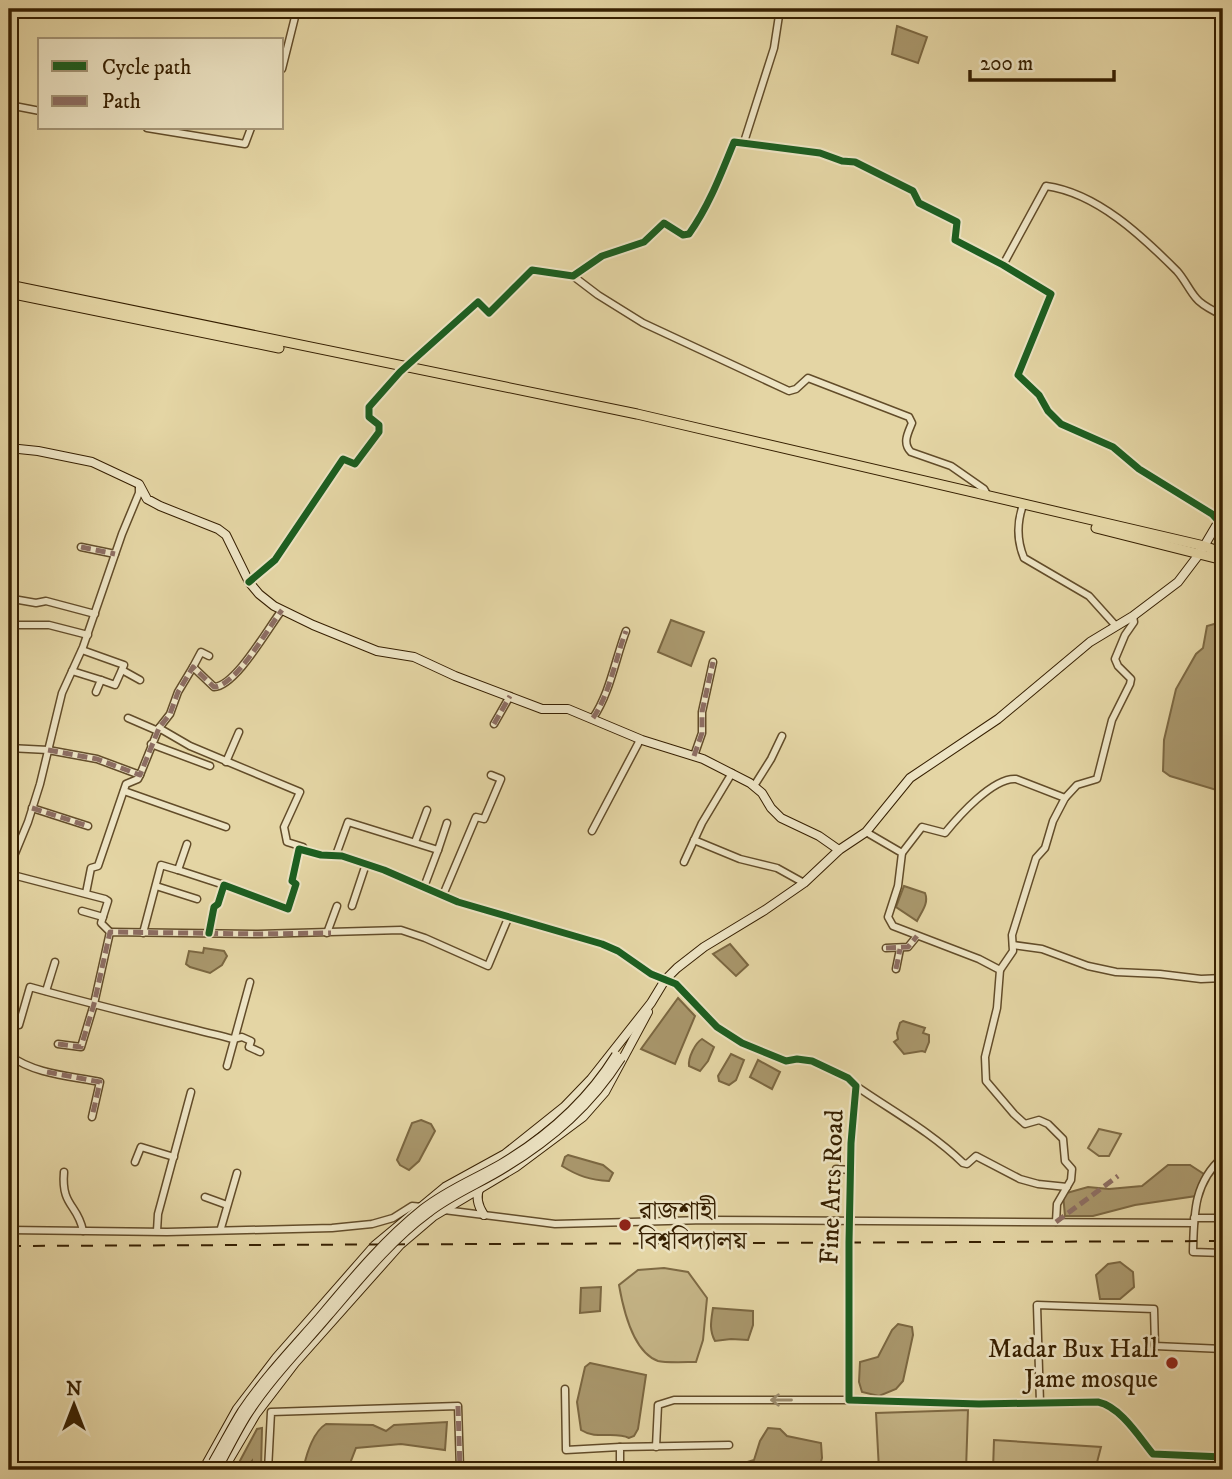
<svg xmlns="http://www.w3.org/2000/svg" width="1232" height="1479" viewBox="0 0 1232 1479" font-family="'IM FELL DW Pica','Noto Serif Bengali',serif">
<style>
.green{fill:#c6b688;stroke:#7e6a44;stroke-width:2}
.water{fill:#a9976c;stroke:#7b6741;stroke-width:2}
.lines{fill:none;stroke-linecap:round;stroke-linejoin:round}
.street-casing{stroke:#624c29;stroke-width:9}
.secondary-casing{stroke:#361f00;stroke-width:10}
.primary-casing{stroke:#361f00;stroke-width:11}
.street{stroke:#ede4c4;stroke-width:6}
.secondary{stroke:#ede4c4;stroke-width:8}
.primary{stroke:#e4d5a4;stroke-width:9}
.rail{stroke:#361f00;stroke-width:2;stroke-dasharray:12 12;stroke-linecap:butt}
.secondary-bridge-casing{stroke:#361f00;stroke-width:10;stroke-linecap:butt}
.secondary-bridge{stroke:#ede4c4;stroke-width:8}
.quiet{stroke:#8d6e63;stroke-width:5;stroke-dasharray:10 5;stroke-linecap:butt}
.cycleway-casing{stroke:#ede4c4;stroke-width:11}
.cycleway{stroke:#1b5e20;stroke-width:7}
.oneway{stroke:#9b8b6c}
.poi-dot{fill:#8f2418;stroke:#ede4c4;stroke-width:2.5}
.labels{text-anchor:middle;stroke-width:5;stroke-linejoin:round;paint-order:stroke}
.street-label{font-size:26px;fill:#361f00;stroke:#ede4c4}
.poi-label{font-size:26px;fill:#361f00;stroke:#ede4c4;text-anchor:start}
</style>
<rect width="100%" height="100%" fill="#e4d5a4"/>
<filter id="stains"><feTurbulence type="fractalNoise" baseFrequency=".00286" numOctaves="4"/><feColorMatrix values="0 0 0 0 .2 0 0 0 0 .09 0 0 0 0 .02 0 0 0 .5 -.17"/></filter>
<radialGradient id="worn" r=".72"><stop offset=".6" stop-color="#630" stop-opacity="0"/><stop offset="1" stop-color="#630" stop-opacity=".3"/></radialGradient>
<!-- green -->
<g class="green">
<path d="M1099 1129 1121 1134 1109 1156H1099L1088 1148Z"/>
<path d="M664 1268 688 1272 707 1298 703 1340 696 1362C687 1362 665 1363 658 1361 633 1352 623 1308 619 1285L638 1270Z"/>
<path d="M968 1410 966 1470H879L876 1413Z"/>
<path d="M994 1440 1101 1447 1095 1470H993Z"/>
</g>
<!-- water -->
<g class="water">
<path d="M897 26 927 37 918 63 892 54Z"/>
<path d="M671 620 704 632 691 666 658 652Z"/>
<path d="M1214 624 1223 626V792L1170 776 1163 771 1164 740 1176 689 1196 654 1203 648 1207 626Z"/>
<path d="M904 886 925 893C929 903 922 911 917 921L896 907Z"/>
<path d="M730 944 748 965 736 976 713 954Z"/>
<path d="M204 948 224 951 227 956 222 965 210 973 190 967 186 964 189 951 203 953Z"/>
<path d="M678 998 695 1016 675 1064 641 1049Z"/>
<path d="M903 1021 925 1028 923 1033 929 1035V1042L925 1052 922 1051 904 1054 894 1042 898 1039 897 1033 900 1023Z"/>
<path d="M702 1039 714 1047 708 1061 700 1071 689 1066C688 1058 695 1043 702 1039Z"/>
<path d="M731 1054 744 1060 736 1080 729 1085 719 1081 718 1076Z"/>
<path d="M758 1060 780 1072 772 1089 750 1077Z"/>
<path d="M421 1120 431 1124 435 1131 419 1161 409 1170 400 1165 397 1160 412 1123Z"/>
<path d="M568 1155 603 1165 613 1173 609 1181C590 1180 578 1176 562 1166L565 1157Z"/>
<path d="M1168 1165H1190L1207 1176 1196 1196 1135 1205 1093 1216H1065L1063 1194 1088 1187 1109 1189 1142 1186Z"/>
<path d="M1120 1262 1133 1272 1134 1287 1120 1299H1100L1096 1275 1108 1264Z"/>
<path d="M601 1287 600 1311 580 1313 581 1288Z"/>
<path d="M713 1308 753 1311V1325L748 1340 731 1339 715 1341C709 1330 711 1321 713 1308Z"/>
<path d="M898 1324 912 1327 913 1335 903 1381 896 1389 879 1396 862 1392 859 1382 860 1362 878 1357 892 1330Z"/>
<path d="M590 1363 646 1375 638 1429 634 1436 629 1438C615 1431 596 1440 581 1430L577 1402 585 1367Z"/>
<path d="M447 1422 445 1450 401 1444 356 1448 351 1461 357 1470H321L316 1467 304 1466C307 1452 314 1431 326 1424L373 1425 386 1431 394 1425Z"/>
<path d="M262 1428 261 1470H252V1461L244 1470H235L257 1429Z"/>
<path d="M768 1428 780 1429 787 1436 821 1443 822 1458 819 1469 743 1470 747 1462 754 1460 760 1441Z"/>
</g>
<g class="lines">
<!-- street casing -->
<g class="street-casing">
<g id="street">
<path d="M282 69 297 9"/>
<path d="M9 105 40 111"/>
<path d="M147 128 245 144 251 128"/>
<path d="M744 142 774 48 780 9"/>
<path d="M1003 265 1046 186C1097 193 1142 236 1177 271 1185 280 1189 290 1196 298 1202 306 1215 311 1223 316"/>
<path d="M573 276 598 295 643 323 789 391 796 389 808 378 909 417 912 423C908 433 902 443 911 452L951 466 984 489 988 496"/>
<path d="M1023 505C1017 522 1017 541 1024 558L1089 596 1116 626"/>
<path d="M81 547 115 554"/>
<path d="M249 582 275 560 343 459 355 464 379 432V425L369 417V407L400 372 478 302 489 313 532 270 573 276 602 256 644 242 664 223 683 235 689 234C709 206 721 174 734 142L820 153 842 161 855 162 913 191 919 203 957 222 955 240 1003 265 1051 294 1018 375 1039 395 1048 411 1061 424 1113 447 1139 469 1212 514 1223 526"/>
<path d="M13 599 36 603 46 601 95 614"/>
<path d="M9 625H49L88 635"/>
<path d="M82 650 124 665 115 685 101 680"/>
<path d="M193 667 201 652 209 656"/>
<path d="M122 670 140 680"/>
<path d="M72 671 101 680 96 692"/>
<path d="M128 718 158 731"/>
<path d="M593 718C610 693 615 660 626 631"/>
<path d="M494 724 510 696"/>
<path d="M159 728 190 746 300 792 284 827 287 842 303 847"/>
<path d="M151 744 210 766"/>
<path d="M9 748 48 750 97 759 140 775 159 728 170 714 178 692 193 667 214 687C236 686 268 628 282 610"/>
<path d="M694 756 702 733V712L713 662"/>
<path d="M226 762 239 732"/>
<path d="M754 786 771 759 782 736"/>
<path d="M124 791 226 827"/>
<path d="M1065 798 1077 785 1097 779 1112 720 1130 684 1131 679 1118 666 1115 659 1125 635 1134 622 1133 616"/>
<path d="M32 808 88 826"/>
<path d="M592 831 640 740"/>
<path d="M866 832 902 853 898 886 888 917 893 926 979 959 1000 970 997 1008 985 1057 986 1081 1014 1114 1025 1124 1039 1120 1048 1124 1063 1139 1065 1161 1072 1169 1071 1180 1057 1204 1056 1222"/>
<path d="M694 840 740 859 777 868 804 883"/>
<path d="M415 842 427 810"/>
<path d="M438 850 447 823"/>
<path d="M902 853 922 827 945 833C958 817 993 777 1016 779L1065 798 1053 821 1045 848 1036 858 1012 935 1013 951 1000 970"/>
<path d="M333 855H336L348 822 438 850 424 887"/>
<path d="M684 862 702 823 732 773"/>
<path d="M9 868 28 822 40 784 62 693 83 647 122 534 139 493V487"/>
<path d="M178 870 224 885"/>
<path d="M9 874 105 899 108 901 101 923 110 932"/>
<path d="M156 886 197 899"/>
<path d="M86 893 91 868 98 866 126 784 138 779 140 775"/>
<path d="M443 895 476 817 484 819 501 779 491 775"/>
<path d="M352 906 366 864"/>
<path d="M82 911 103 917"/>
<path d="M143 933 161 865 178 870 187 844"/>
<path d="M209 933 214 907 218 904 224 885 288 909 296 884 292 881 299 849 321 855 342 856 384 870 458 902 602 944 618 951 651 974 676 984 717 1027 742 1043 786 1061 797 1059 812 1061 848 1078 856 1086 851 1143 849 1242V1400L979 1404 1098 1402C1121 1407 1139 1437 1153 1454L1223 1457"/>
<path d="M327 933 337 906"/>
<path d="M1013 945 1042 949 1088 966 1116 972 1160 974 1201 979 1223 978"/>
<path d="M886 948 908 947 917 936"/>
<path d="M896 969 900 949"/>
<path d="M46 991 55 962"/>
<path d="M9 1024 19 1025 30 987C98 1006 165 1022 233 1039L242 1037 251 1041 249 1047 260 1052"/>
<path d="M58 1044 81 1047 94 1004 110 932 258 934 401 930 425 938 488 966 509 916"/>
<path d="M9 1055C34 1074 70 1076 100 1082L92 1117"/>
<path d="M227 1066 250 982"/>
<path d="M856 1086C892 1111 931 1132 963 1163L967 1164 976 1156 1020 1179 1038 1184 1067 1187"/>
<path d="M1223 1157C1193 1183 1194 1215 1193 1252L1223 1253"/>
<path d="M135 1162 141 1147 174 1157"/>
<path d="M836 1169 851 1170"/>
<path d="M64 1172C61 1207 78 1204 83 1231"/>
<path d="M205 1197 227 1205"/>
<path d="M444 1210 555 1224 705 1220 1194 1223"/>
<path d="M1194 1218H1223"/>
<path d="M221 1228 237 1173"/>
<path d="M9 1230 167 1232 332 1228 372 1224 393 1218 412 1206 423 1207"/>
<path d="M157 1231 158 1214 191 1092"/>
<path d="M565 1389 566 1450 620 1447"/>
<path d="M1040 1403 1037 1305 1154 1309 1155 1346 1223 1349"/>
<path d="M656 1447 658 1405 674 1400H849"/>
<path d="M268 1470 271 1412 458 1406 460 1470"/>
<path d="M620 1470V1447L729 1445"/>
</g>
</g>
<!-- secondary casing -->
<g class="secondary-casing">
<g id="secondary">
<path d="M9 448 38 451 92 462 139 484 147 499 160 506 218 529 226 535 249 582 259 594 274 606 313 625 377 651 414 657 455 676 542 709H568L642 740 703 759 750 783 762 793 771 808 781 818 819 836 839 850"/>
<path d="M480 1187C475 1197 478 1206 484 1215"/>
<path d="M203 1470 237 1409 276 1358 375 1245 445 1187 505 1154 564 1107 591 1079 651 1003 665 980 677 968 704 947 765 910 804 883 839 850 866 832 910 778 998 719 1090 642 1133 616 1178 582 1200 553 1223 514"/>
<path d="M223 1470 256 1414 295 1363 400 1245 434 1216 516 1167 583 1117 605 1092 648 1012"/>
</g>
</g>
<!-- primary casing -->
<g class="primary-casing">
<g id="primary">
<path d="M9 285 637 414 1204 546 1223 553"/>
<path d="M9 293 279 348"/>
<path d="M1096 528 1223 560"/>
</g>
</g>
<!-- street -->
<use href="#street" class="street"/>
<!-- secondary -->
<use href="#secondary" class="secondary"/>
<!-- primary -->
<use href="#primary" class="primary"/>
<!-- rail -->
<path class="rail" d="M9 1246 1223 1241"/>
<!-- secondary-bridge casing -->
<g class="secondary-bridge-casing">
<g id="secondary-bridge">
<path d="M213 1462C223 1445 232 1427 242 1411 265 1377 293 1348 320 1317 352 1279 384 1240 423 1209 447 1190 475 1179 501 1164 548 1136 588 1100 616 1055"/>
<path d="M219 1466C228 1449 237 1431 247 1415 270 1379 301 1348 328 1316 359 1280 390 1241 428 1213 452 1194 481 1183 506 1167 553 1138 591 1105 621 1058"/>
</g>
</g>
<!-- secondary-bridge -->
<use href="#secondary-bridge" class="secondary-bridge"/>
<!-- quiet -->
<g class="quiet">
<path d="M81 547 115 554"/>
<path d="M593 718C610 693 615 660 626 631"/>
<path d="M494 724 510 696"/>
<path d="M48 750 97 759 140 775 159 728 170 714 178 692 193 667 214 687C236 686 268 628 282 610"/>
<path d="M694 756 702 733V712L713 662"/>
<path d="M32 808 88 826"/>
<path d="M886 948 908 947 917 936"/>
<path d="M896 969 900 949"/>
<path d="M58 1044 81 1047 94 1004 110 932 258 934 331 933"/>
<path d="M47 1072 100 1082 92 1117"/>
<path d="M1056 1222 1118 1176"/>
<path d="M458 1406 460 1470"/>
</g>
<!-- cycleway casing -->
<g class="cycleway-casing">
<g id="cycleway">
<path d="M249 582 275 560 343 459 355 464 379 432V425L369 417V407L400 372 478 302 489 313 532 270 573 276 602 256 644 242 664 223 683 235 689 234C709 206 721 174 734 142L820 153 842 161 855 162 913 191 919 203 957 222 955 240 1003 265 1051 294 1018 375 1039 395 1048 411 1061 424 1113 447 1139 469 1212 514 1223 526"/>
<path d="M209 933 214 907 218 904 224 885 288 909 296 884 292 881 299 849 321 855 342 856 384 870 458 902 602 944 618 951 651 974 676 984 717 1027 742 1043 786 1061 797 1059 812 1061 848 1078 856 1086 851 1143 849 1242V1400L979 1404 1098 1402C1121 1407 1139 1437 1153 1454L1223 1457"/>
</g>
</g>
<!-- cycleway -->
<use href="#cycleway" class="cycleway"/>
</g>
<!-- one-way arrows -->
<defs><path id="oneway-shaft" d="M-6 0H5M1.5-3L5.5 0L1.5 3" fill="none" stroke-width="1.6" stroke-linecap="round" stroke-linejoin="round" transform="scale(1.75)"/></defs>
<use class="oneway" href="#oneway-shaft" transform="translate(781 1400) rotate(180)"/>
<!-- markers -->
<g class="poi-dot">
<circle cx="625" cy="1225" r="7"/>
<circle cx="1172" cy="1363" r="7"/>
</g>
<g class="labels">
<!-- street labels -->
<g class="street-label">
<text transform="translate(831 1187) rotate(-88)" y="9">Fine Arts Road</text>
</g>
<!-- poi labels -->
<g class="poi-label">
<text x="639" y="1219">রাজশাহী<tspan x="639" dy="30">বিশ্ববিদ্যালয়</tspan></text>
<text x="1158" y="1357" text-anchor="end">Madar Bux Hall<tspan x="1158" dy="30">Jame mosque</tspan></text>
</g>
</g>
<!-- margin -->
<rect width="1232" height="1479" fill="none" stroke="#e4d5a4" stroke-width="35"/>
<rect x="10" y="10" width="1211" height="1458" fill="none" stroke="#361f00" stroke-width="3.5"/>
<rect x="18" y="18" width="1197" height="1444" fill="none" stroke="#361f00" stroke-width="2"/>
<!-- legend -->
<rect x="38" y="38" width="245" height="91" fill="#ede4c4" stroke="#a49576" stroke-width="2"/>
<rect x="52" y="61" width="35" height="10" fill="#1b5e20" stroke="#a49576" stroke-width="2"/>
<text x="102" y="74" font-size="21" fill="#361f00">Cycle path</text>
<rect x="52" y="96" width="35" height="10" fill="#8d6e63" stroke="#a49576" stroke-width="2"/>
<text x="102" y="108" font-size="21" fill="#361f00">Path</text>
<!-- north arrow -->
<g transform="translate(74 1405)" stroke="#ede4c4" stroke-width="5" paint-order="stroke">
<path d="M0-5L12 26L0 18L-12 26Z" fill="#361f00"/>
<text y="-10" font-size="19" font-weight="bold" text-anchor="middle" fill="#361f00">N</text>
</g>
<!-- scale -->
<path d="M970 70v10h144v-10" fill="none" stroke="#361f00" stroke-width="3.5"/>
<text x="980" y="70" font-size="21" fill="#361f00" stroke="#ede4c4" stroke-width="5" paint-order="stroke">200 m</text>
<rect width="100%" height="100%" filter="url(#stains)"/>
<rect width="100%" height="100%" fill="url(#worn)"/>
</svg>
